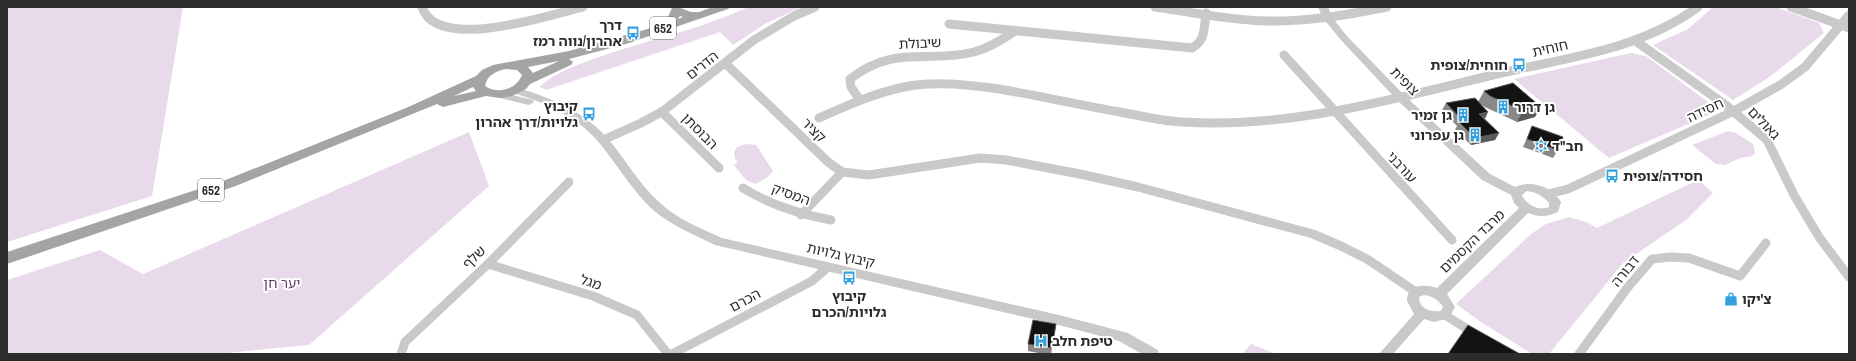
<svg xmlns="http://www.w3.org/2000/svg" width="1856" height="361" viewBox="0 0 1856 361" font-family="'Archivo Narrow','Noto Sans Hebrew',sans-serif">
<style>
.green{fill:#e8daea}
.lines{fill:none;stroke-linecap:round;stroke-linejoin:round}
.minor{stroke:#c9c9c9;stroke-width:9}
.tertiary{fill:#c9c9c9;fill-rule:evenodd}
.primary{fill:#a4a4a4;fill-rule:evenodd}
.wall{fill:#898989}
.shaded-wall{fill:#5a5a5a}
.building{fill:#131313;stroke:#5a5a5a}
.labels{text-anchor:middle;stroke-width:4;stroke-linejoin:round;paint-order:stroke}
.shield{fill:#fff;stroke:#6b6b6b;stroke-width:1}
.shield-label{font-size:13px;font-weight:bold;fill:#2c2c2c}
.poi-label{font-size:14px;font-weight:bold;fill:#2c2c2c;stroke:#fff;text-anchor:end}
.street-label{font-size:14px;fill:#2c2c2c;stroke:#fff}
.park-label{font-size:14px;fill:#643c66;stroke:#fff}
</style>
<rect width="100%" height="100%" fill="#fff"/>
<!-- green -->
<g class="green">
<path d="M7 7H183L152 196 7 242Z"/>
<path d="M749 7H801L765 24 733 45 720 32 546 90 540 87C560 63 664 38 697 27 715 21 732 14 749 7Z"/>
<path d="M1713 7H1776L1819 23 1824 33 1771 76 1733 100 1653 45 1688 29Z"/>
<path d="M1631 53 1646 56 1712 105 1714 108 1711 114 1609 158 1514 79Z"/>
<path d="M1728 131 1736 133 1753 144 1755 153 1752 156 1740 158 1725 165 1716 164 1692 145Z"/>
<path d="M469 132 489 186 309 345 216 354H7V280L100 250 143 274Z"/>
<path d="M745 144 756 145 773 171 768 177 756 184 746 180 734 165 738 162 735 159 734 152 737 147Z"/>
<path d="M1698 180 1713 193 1686 220 1623 263 1549 354H1532L1481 322 1456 304 1531 234 1546 224 1569 217 1586 222 1597 228Z"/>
<path d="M1251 344 1276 354H1242Z"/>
</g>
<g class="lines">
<!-- minor -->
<g class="minor">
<path d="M422 7C437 53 550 15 583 7"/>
<path d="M1155 7C1191 12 1228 20 1265 21 1306 22 1347 15 1387 7"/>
<path d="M1791 7 1849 28"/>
<path d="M949 24 1192 48C1206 41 1204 26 1206 13"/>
<path d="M1637 42 1727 106 1767 140 1794 195 1819 237 1849 277"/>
<path d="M1284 55 1452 240"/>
<path d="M725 63 828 162 842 172 801 215"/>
<path d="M860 100 851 87 850 79C895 44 925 64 974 52 989 48 1002 40 1015 31"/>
<path d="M662 112 719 168"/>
<path d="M819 118C848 105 877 92 909 86 939 81 970 85 999 89 1040 96 1080 105 1120 112 1141 116 1162 121 1183 122 1291 129 1397 98 1501 73 1570 57 1639 50 1698 7"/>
<path d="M603 140 641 123 663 111 754 40 794 16 815 7"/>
<path d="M842 172 869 175 980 158 1006 160 1080 174 1138 187 1313 234 1341 246 1367 259 1416 292"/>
<path d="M743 188C770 205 799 214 831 220"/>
<path d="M1548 194 1568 189 1734 111 1780 85 1805 67 1849 15"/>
<path d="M488 264 593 296 637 315 668 354"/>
<path d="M1445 315 1475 334"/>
<path d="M401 354 405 342 488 264 569 182"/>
<path d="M672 354 812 281 828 267"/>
<path d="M1579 354 1628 287 1652 259 1670 257 1689 258 1740 276 1766 243"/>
</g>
<!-- tertiary -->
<g class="tertiary">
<path d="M1318 7H1328L1332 17 1346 35 1405 96 1490 174 1515 187C1531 180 1551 186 1561 202L1558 212C1547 217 1539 217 1528 213L1447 294 1455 307 1449 318 1434 322 1424 319 1393 354H1379L1414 314 1407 301C1407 284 1424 284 1437 288L1519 208 1514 203 1511 195 1482 180 1397 100 1340 39 1323 18ZM1527 191C1536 192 1543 196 1549 203V207C1539 211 1526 205 1522 195ZM1424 295C1432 296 1439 300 1443 307L1441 311C1430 312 1419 309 1419 297Z"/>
<path d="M514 87C548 96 586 112 609 140 626 160 639 184 659 202 677 219 700 228 722 238L1059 315 1128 333 1158 350 1159 354H1142L1119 341 1059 325 715 245C693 234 670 225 652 209 632 190 618 166 601 145 579 117 544 102 510 92L509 90 510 88Z"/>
<path d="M496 91 533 100 534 102 529 105 492 96 491 94Z"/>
</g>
<!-- primary -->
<path class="primary" d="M678 7 691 12H699L713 7H730L728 9 626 44 569 59 573 62 571 65 530 84 526 89 512 96 500 98 486 96 443 107 437 104 233 187 7 264V252L223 181 406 108 476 76 482 70 493 65 569 51 665 24 672 8ZM680 16 683 17 678 19ZM559 61 533 73 528 67ZM506 69 517 70 522 75C517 89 498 95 485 86 487 75 496 71 506 69ZM473 87 476 91 454 96Z"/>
</g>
<!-- wall -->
<g class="wall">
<path d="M1484 91 1535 117 1517 122 1485 107 1478 102Z"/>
<path d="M1446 103 1485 119 1499 133 1495 140 1471 145 1455 130 1457 126 1442 110Z"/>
<path d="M1532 126 1558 150 1553 158 1523 147Z"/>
<path d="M1056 324 1051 354H1043L1028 351V344Z"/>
</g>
<!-- shaded-wall -->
<g class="shaded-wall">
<path d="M1541 107 1535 117 1517 122 1523 111Z"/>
<path d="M1488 112 1485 119 1479 114Z"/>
<path d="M1499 133 1495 140 1471 145 1475 138Z"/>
</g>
<!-- building -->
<g class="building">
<path d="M1513 83 1541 107 1523 111 1490 96 1484 91Z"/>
<path d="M1475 98 1488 112 1479 114 1499 133 1475 138 1459 122 1463 121 1446 103Z"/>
<path d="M1532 126 1563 137 1558 150 1527 139Z"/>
<path d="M1033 320 1056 324 1052 348 1028 344Z"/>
<path d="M1468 325 1520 354H1448Z"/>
</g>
<!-- icons -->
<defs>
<g id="bus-bare" transform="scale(1.08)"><path d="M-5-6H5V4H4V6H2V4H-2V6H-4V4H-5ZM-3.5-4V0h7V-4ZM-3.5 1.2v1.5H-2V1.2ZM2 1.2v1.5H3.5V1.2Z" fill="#34a1de" stroke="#fff" stroke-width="2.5" paint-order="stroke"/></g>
<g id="building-bare" transform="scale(1.08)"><path d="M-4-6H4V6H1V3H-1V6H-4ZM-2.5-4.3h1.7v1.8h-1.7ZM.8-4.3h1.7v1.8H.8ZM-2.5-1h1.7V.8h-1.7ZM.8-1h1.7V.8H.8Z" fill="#34a1de" stroke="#fff" stroke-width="2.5" paint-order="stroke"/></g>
<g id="synagogue-bare" transform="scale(1.08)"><path d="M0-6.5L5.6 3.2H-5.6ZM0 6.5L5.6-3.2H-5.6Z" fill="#34a1de" stroke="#fff" stroke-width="2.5" paint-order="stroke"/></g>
<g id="shop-bare" transform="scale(1.08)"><path d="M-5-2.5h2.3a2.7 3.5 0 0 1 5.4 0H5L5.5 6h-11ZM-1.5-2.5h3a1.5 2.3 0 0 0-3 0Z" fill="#34a1de" stroke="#fff" stroke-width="2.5" paint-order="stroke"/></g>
<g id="hospital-bare" transform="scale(1.08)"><path d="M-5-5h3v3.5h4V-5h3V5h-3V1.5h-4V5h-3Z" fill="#34a1de" stroke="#fff" stroke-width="2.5" paint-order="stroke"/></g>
</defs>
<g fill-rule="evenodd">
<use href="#bus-bare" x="633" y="33"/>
<use href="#bus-bare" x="1519" y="65"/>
<use href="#building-bare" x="1503" y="107"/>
<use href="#bus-bare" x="589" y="114"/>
<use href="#building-bare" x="1463" y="115"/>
<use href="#building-bare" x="1475" y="135"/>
<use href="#synagogue-bare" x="1541" y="146"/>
<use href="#bus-bare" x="1612" y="176"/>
<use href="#bus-bare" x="849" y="278"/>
<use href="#shop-bare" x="1731" y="299"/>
<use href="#hospital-bare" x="1041" y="341"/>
</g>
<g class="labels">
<!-- shield labels -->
<g class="shield">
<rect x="650" y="17" width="26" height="22" rx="3"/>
<rect x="198" y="179" width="26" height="22" rx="3"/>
</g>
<g class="shield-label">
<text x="663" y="33">652</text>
<text x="211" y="195">652</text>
</g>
<!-- poi labels -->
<g class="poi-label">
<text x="622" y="30">דרך<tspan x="622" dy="16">אהרון/נווה רמז</tspan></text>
<text x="1508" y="70">חוחית/צופית</text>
<text x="578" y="111">קיבוץ<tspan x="578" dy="16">גלויות/דרך אהרון</tspan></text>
<text x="1514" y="112" text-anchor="start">גן דרור</text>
<text x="1452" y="120">גן זמיר</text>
<text x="1464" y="140">גן עפרוני</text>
<text x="1552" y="151" text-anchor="start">חב"ד</text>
<text x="1623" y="181" text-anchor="start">חסידה/צופית</text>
<text x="849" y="301" text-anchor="middle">קיבוץ<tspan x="849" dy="16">גלויות/הכרם</tspan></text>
<text x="1742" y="304" text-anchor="start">צ'יקו</text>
<text x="1052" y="346" text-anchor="start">טיפת חלב</text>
</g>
<!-- street labels -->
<g class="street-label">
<text transform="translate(920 43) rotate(-3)" y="5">שיבולת</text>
<text transform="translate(1550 48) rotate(-13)" y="5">חוחית</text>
<text transform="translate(702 65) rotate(-38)" y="5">הדרים</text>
<text transform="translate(1405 81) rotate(45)" y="5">צופית</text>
<text transform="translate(1705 110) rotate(-25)" y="5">חסידה</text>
<text transform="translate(1764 123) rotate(46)" y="5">גאולים</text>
<text transform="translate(814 130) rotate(45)" y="5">קציר</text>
<text transform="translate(700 131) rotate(45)" y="5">הבוסתן</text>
<text transform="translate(1402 167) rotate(47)" y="5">עורבני</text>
<text transform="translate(791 194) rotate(20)" y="5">המסיק</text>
<text transform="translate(1472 241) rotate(-44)" y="5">מרבד הקסמים</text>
<text transform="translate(841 255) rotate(13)" y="5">קיבוץ גלויות</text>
<text transform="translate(474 257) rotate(-44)" y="5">שלף</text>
<text transform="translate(1625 271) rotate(-51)" y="5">דבורה</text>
<text transform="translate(591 282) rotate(18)" y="5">מגל</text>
<text transform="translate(745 300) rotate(-28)" y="5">הכרם</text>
</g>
<!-- park labels -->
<g class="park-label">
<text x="282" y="288">יער חן</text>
</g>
</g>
<!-- border -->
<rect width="1856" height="361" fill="none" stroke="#2c2c2c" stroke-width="16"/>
</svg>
